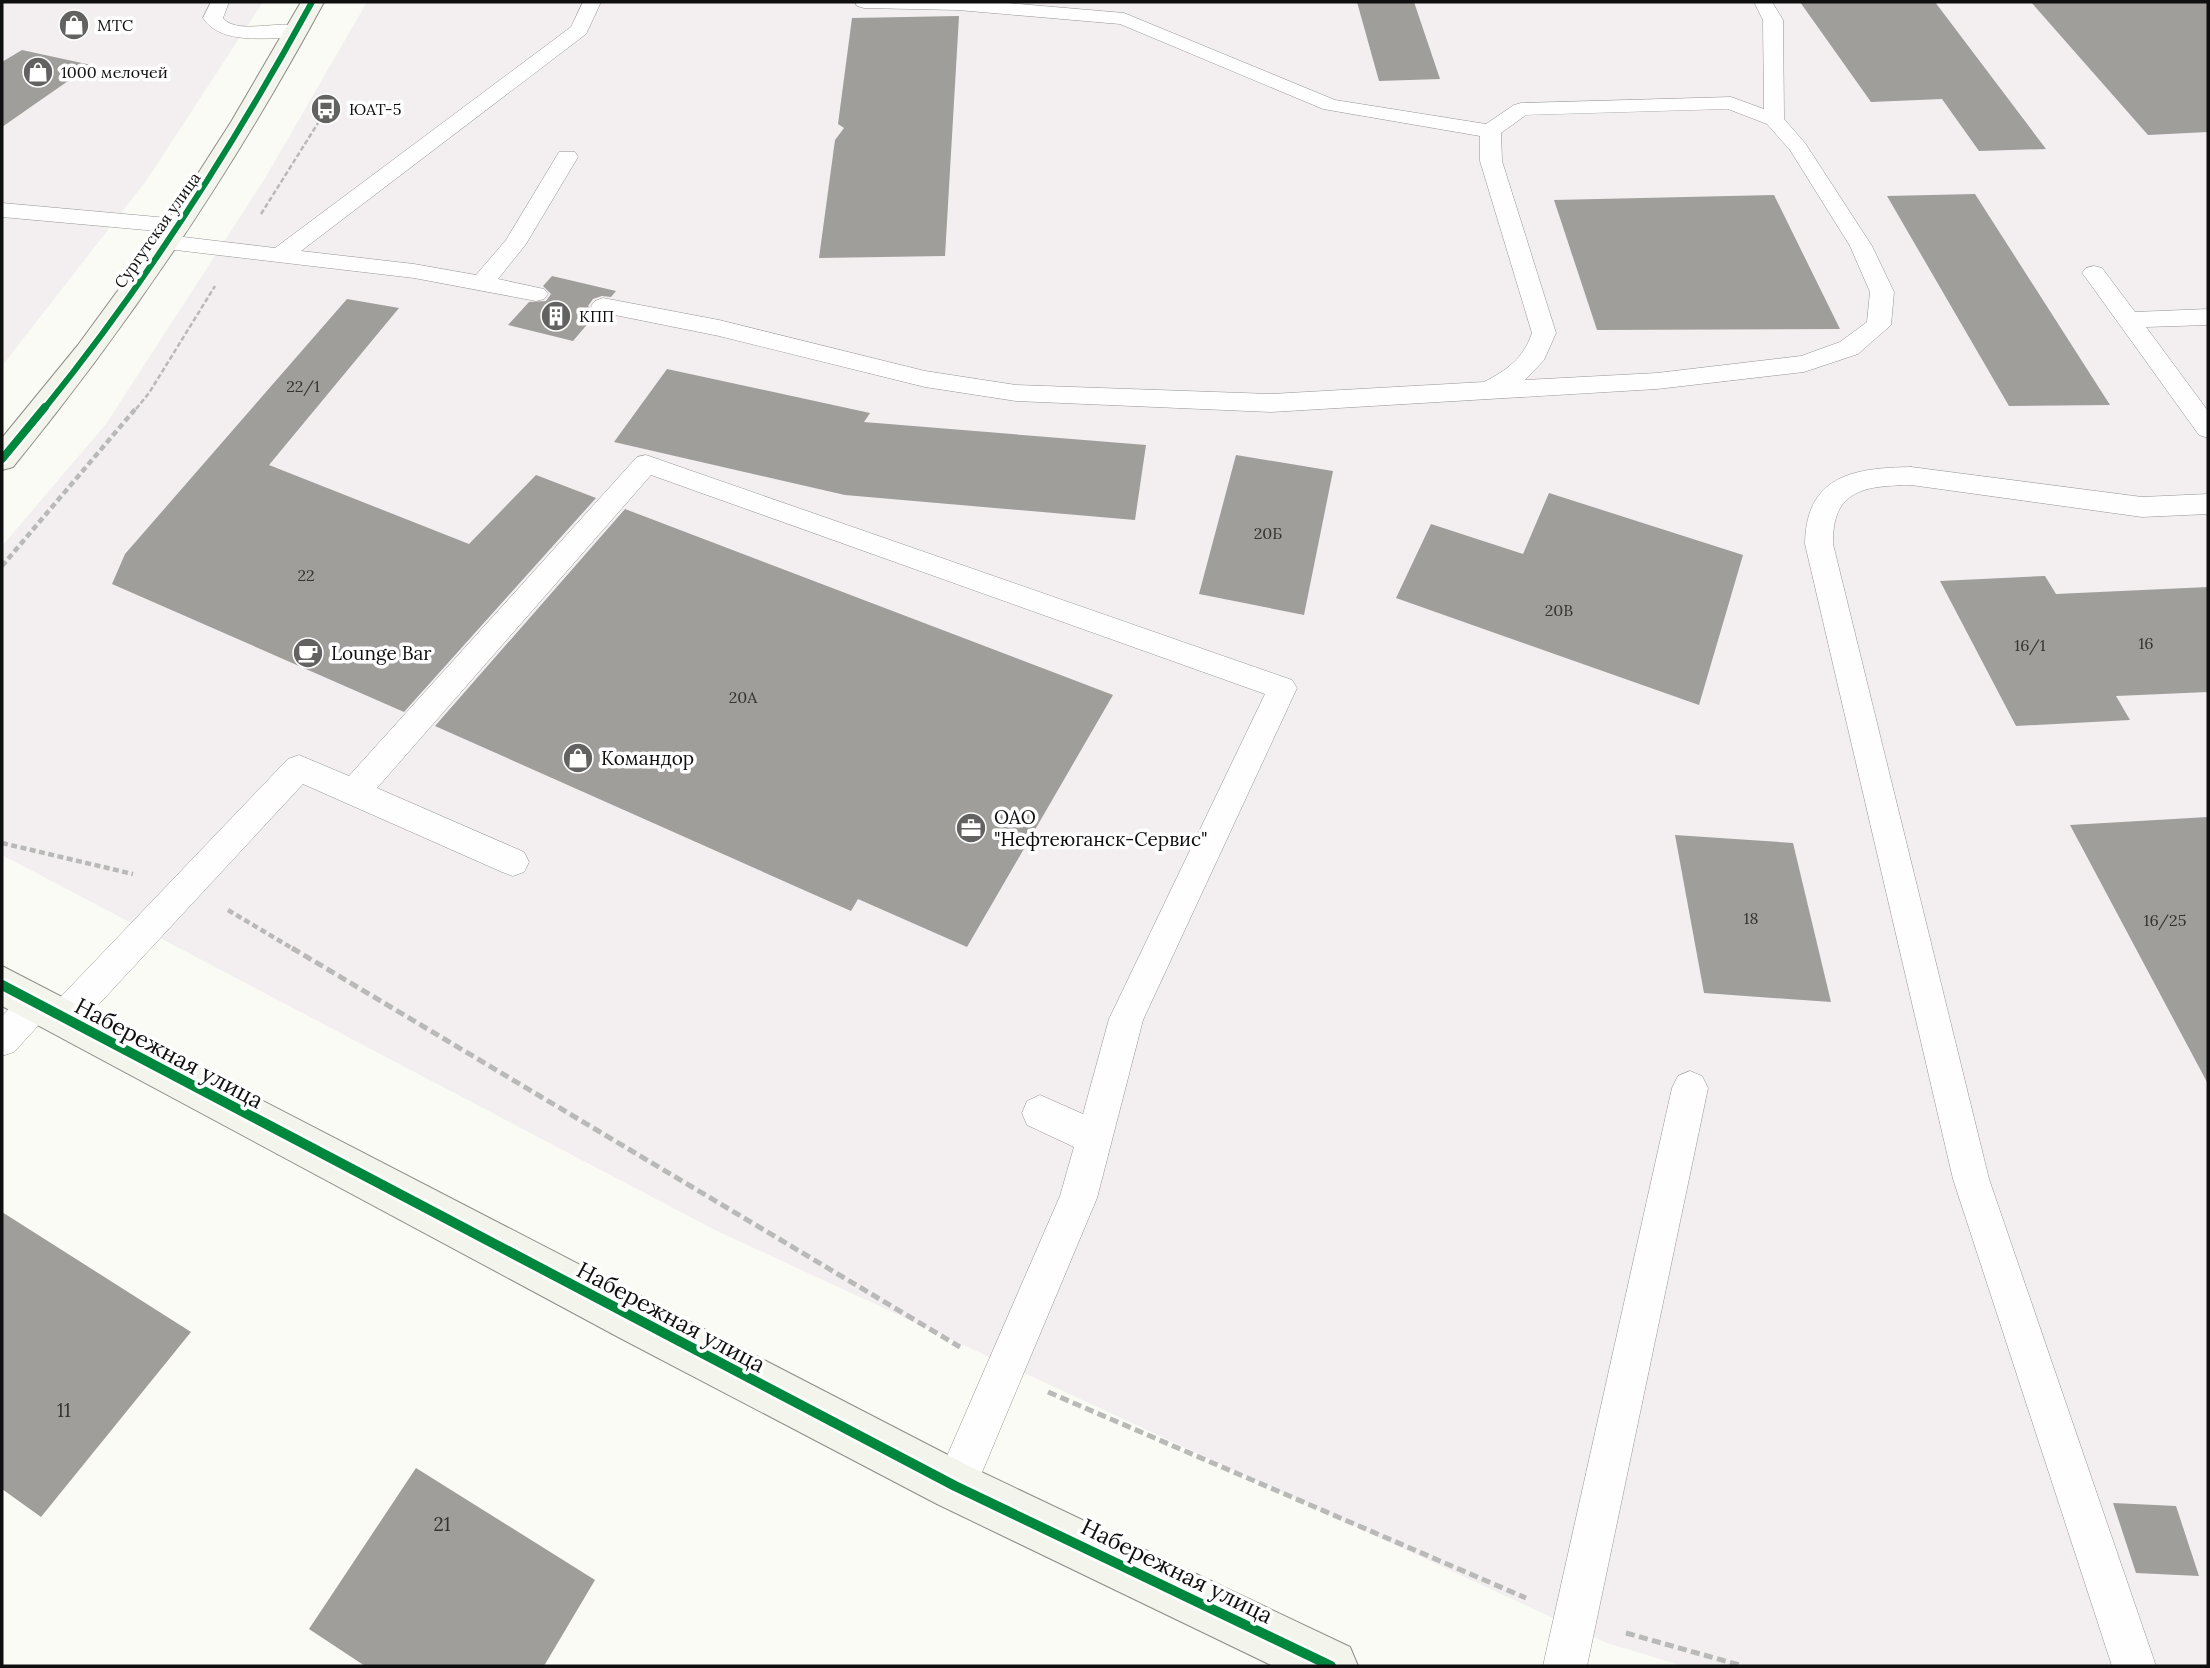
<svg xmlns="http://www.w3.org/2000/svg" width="2210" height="1668" viewBox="0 0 2210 1668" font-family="Lora,serif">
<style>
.industrial{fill:#f3eef0}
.building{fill:#9f9e9a}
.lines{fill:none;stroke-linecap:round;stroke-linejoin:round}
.lane-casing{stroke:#959593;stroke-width:1}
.secondary-casing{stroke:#8c8c89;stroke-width:2}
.path-far2{stroke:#b9b9b8;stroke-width:2.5;stroke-dasharray:5 2.5;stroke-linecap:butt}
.path-far1{stroke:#b9b9b8;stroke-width:4.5;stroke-dasharray:6 3.5;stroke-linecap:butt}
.path{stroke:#b9b9b8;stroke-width:5;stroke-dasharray:9 4.5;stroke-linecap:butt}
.lane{fill:#fefefe;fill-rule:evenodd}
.secondary{fill:#f3f4eb;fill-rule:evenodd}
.cycleway-far2-casing{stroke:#fff;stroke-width:9}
.cycleway-far1-casing{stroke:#fff;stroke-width:12}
.cycleway-casing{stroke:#fff;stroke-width:15}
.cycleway-far2{stroke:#00873e;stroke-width:6}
.cycleway-far1{stroke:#00873e;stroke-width:8}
.cycleway{stroke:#00873e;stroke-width:10}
.labels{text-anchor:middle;stroke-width:7;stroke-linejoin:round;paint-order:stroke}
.far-poi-label{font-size:16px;fill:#0f0f0f;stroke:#fff;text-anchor:start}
.far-street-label{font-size:16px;fill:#0f0f0f;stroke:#fff}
.number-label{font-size:16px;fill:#333332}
.poi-label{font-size:19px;fill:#0f0f0f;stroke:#fff;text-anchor:start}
.near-number-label{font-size:19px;fill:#333332}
.near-street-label{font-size:23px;fill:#0f0f0f;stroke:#fff}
</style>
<rect width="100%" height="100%" fill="#fbfbf5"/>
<!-- industrial -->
<g class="industrial">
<path d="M2 2H263L146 181 2 366Z"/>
<path d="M367 2H2208V1666H1683L1607 1643 715 1230 2 855V546L106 424 264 180Z"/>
</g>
<!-- building -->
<g class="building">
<path d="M1357 2H1414L1440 79 1379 81Z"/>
<path d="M1800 2H1935L2046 149 1979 151 1942 99 1871 102Z"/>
<path d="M2031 2H2208V132L2148 135Z"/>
<path d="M959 16 945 256 819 258 835 140 844 128 838 124 852 18Z"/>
<path d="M22 50 91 65 2 127V62Z"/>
<path d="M1975 194 2007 244 2110 405 2009 406 1887 196Z"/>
<path d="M1774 195 1840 329 1597 330 1554 200Z"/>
<path d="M552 276 616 291 611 297 602 296 593 299 588 306 596 314 573 341 508 325 529 302 546 301 551 294 543 286Z"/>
<path d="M347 299 399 308 269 465 469 544 536 475 596 498 404 712 112 584 125 554Z"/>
<path d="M667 369 870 413 864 422 1146 445 1135 520 845 495 614 442Z"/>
<path d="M1236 455 1333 471 1304 615 1199 594Z"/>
<path d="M1549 493 1743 555 1699 705 1396 598 1431 524 1523 554Z"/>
<path d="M625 509 1113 695 967 947 858 899 851 911 435 726Z"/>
<path d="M2045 576 2056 594 2208 587V692L2116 696 2130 720 2016 726 1940 581Z"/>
<path d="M2208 817V1084L2070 825Z"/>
<path d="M1675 835 1793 843 1831 1002 1704 993Z"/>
<path d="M2 1212 191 1332 41 1517 2 1489Z"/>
<path d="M416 1468 595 1580 544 1666H365L309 1629Z"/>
<path d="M2113 1503 2176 1506 2199 1576 2136 1573Z"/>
</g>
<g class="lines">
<!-- lane casing -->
<g class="lane-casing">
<g id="lane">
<path d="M211 2H229L223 18C239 38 290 14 306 32L296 38C267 37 221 46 203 18Z"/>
<path d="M583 2H601L586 34 301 251 414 264 476 275 506 240 559 152H575L578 157 526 244 498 279 544 289 548 294 544 299 536 301 414 278 167 249 159 247 156 242 159 237 167 235 275 248 571 27Z"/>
<path d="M855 2H996L1124 13 1335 100 1486 124 1514 105 1521 103 1731 97 1764 109 1763 20 1754 2H1772L1783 20 1784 119 1805 143 1872 246 1894 292 1891 325 1858 354 1804 372 1657 389 1271 412 1016 401 925 387 719 336 595 311 591 306 595 301 603 298 719 320 925 371 1016 385 1271 394 1484 382C1507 370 1523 359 1532 333L1480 161V136L1323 109 1120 24 958 10 864 8 857 6ZM1728 109 1767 124 1790 150 1850 246 1870 292 1867 322 1840 342 1801 356 1657 373 1525 380 1544 360 1556 333 1502 161 1501 133 1526 115Z"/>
<path d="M2 203 179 219 187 221 190 226 187 231 179 233 2 217Z"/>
<path d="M2094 266 2102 268 2135 312 2208 309V325L2146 327 2208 411V438L2199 435 2086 278 2082 273 2086 268Z"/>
<path d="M646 455 1292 680 1297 688 1143 1020 1097 1198 970 1501 955 1507 940 1501 934 1486 1060 1196 1074 1147 1027 1125 1022 1113 1027 1101 1040 1095 1083 1114 1109 1019 1265 694 651 475 377 788 524 852 529 862 524 872 513 876 502 872 303 784 75 1030 63 1035 51 1030 47 1016 14 1052 2 1056V1016L24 993 36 988 48 993 52 1006 288 759 299 755 349 776 637 457Z"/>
<path d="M1911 467 2142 497 2208 494V514L2142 517 1911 485C1865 486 1832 489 1833 544L1989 1179 2156 1666H2112L1953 1179 1805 544C1806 475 1854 468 1911 467Z"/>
<path d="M1690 1071 1702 1076 1708 1088 1587 1666H1543L1672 1088 1678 1076Z"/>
</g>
</g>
<!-- secondary casing -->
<g class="secondary-casing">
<g id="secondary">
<path d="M301 2H324C235 167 132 321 13 467L2 470V438L78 345 160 233 231 122Z"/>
<path d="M2 966 973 1468 1350 1647 1358 1666H1273L937 1504 620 1338 2 1006Z"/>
</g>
</g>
<!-- path-far2 -->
<g class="path-far2">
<path d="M261 214 318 123"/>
<path d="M136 409 149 393 215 286"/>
</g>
<!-- path-far1 -->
<g class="path-far1">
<path d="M2 566 137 407"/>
<path d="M2 843 133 874"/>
<path d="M228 910 295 950"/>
</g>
<!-- path -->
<g class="path">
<path d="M292 948 960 1347"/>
<path d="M1048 1392 1526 1598"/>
<path d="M1626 1633 1743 1666"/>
</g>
<!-- lane -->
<use href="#lane" class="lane"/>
<!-- secondary -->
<use href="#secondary" class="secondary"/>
<!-- cycleway-far2 casing -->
<g class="cycleway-far2-casing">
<path id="cycleway-far2" d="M44 409C147 282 234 145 312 2"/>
</g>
<!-- cycleway-far1 casing -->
<g class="cycleway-far1-casing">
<path id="cycleway-far1" d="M2 459 45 407"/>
</g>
<!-- cycleway casing -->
<g class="cycleway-casing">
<path id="cycleway" d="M2 985 955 1486 1331 1666"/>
</g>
<!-- cycleway-far2 -->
<use href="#cycleway-far2" class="cycleway-far2"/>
<!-- cycleway-far1 -->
<use href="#cycleway-far1" class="cycleway-far1"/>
<!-- cycleway -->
<use href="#cycleway" class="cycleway"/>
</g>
<!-- icons -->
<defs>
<g id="shop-disc" transform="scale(1.575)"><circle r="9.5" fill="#626260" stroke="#fff"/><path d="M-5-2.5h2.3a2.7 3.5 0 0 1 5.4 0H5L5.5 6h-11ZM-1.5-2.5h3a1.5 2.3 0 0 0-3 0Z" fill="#fff"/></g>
<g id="bus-disc" transform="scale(1.575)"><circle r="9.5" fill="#626260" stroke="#fff"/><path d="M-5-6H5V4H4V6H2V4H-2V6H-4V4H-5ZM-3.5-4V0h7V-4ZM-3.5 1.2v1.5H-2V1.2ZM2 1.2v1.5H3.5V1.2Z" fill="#fff"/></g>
<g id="building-disc" transform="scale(1.575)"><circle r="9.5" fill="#626260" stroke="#fff"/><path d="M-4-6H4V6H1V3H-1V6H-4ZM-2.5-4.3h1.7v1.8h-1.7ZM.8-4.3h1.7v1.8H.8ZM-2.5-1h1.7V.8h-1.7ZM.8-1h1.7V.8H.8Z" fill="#fff"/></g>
<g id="cafe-disc" transform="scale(1.575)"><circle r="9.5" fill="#626260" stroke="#fff"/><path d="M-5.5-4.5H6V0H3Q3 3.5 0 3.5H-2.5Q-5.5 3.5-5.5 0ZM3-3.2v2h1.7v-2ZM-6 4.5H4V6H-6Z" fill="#fff"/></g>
<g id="office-disc" transform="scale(1.575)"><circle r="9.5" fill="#626260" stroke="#fff"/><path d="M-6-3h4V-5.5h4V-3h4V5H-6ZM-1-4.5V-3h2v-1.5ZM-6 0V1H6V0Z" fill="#fff"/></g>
</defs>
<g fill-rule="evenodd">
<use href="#shop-disc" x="74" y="25"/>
<use href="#shop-disc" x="38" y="72"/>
<use href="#bus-disc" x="326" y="109"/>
<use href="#building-disc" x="556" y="316"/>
<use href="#cafe-disc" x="308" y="653"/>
<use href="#shop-disc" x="578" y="758"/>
<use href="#office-disc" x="971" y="828"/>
</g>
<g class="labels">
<!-- far-poi labels -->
<g class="far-poi-label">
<text x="97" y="31">МТС</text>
<text x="61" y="78">1000 мелочей</text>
<text x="349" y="115">ЮАТ-5</text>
<text x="579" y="322">КПП</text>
</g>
<!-- far-street labels -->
<g class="far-street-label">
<text transform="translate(157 230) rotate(-55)" y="6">Сургутская улица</text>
</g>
<!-- number labels -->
<g class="number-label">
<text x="303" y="392">22/1</text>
<text x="1268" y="539">20Б</text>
<text x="306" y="581">22</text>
<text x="1559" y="616">20В</text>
<text x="2146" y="649">16</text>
<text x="2030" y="651">16/1</text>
<text x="743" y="703">20А</text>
<text x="1751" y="924">18</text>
<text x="2165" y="926">16/25</text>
</g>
<!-- poi labels -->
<g class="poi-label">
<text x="331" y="660">Lounge Bar</text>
<text x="601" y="765">Командор</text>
<text x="994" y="824">ОАО<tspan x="994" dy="22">"Нефтеюганск-Сервис"</tspan></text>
</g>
<!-- near-number labels -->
<g class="near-number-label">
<text x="64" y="1417">11</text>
<text x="442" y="1531">21</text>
</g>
<!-- near-street labels -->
<g class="near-street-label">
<text transform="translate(169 1053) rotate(28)" y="8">Набережная улица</text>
<text transform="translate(671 1317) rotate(28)" y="8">Набережная улица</text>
<text transform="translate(1177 1571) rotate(26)" y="8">Набережная улица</text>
</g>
</g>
<!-- border -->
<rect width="2210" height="1668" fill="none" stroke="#0f0f0f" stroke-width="7"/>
</svg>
